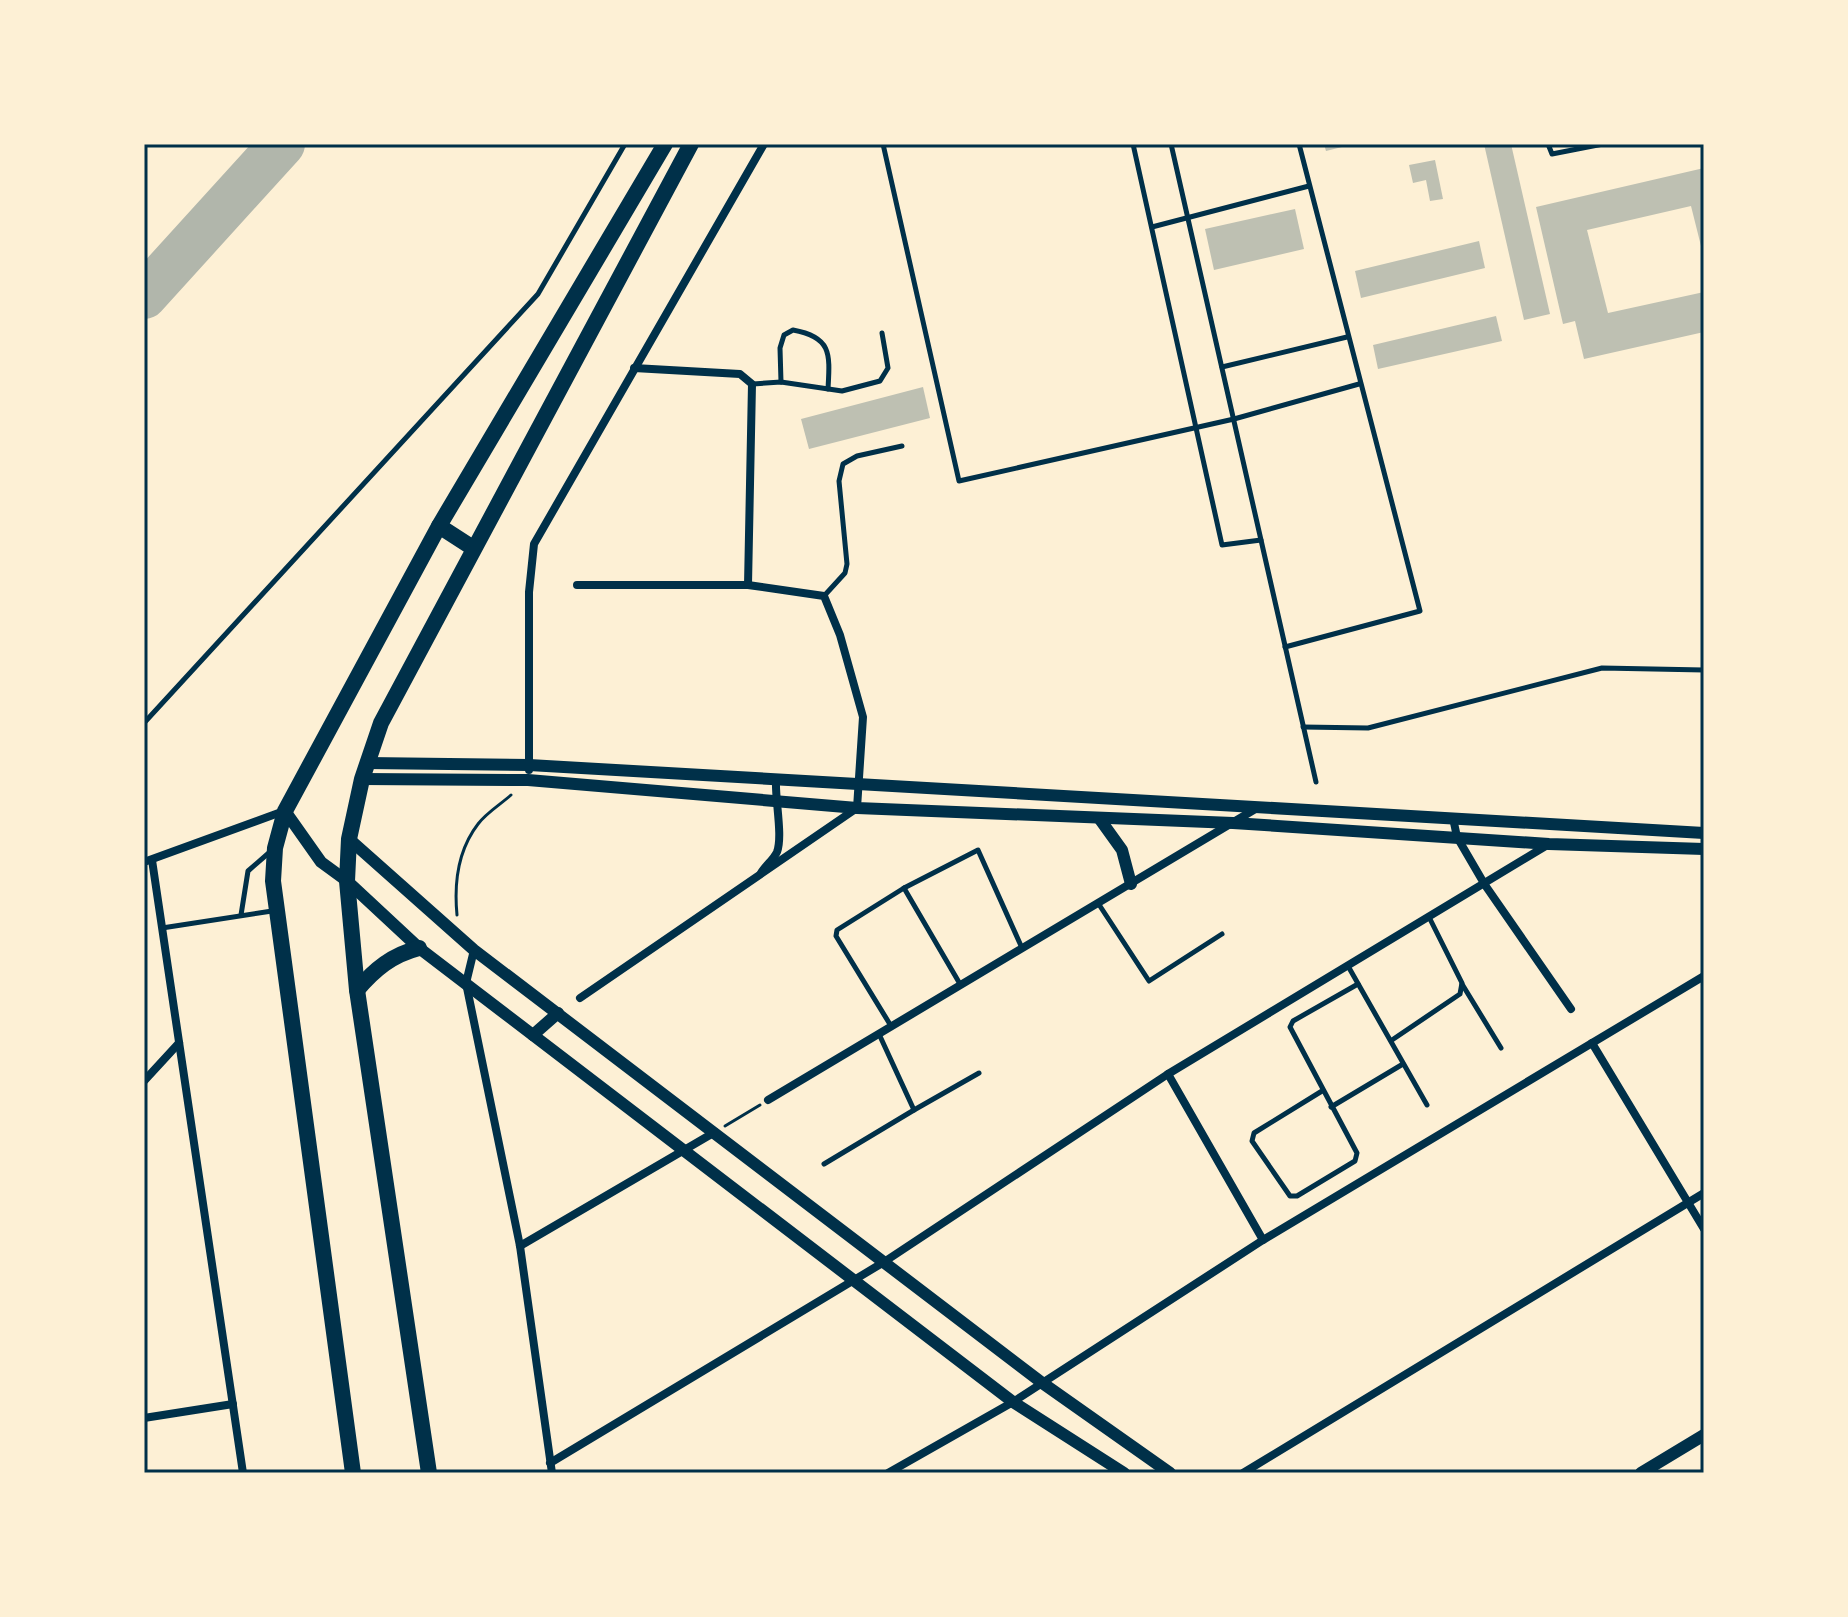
<svg xmlns="http://www.w3.org/2000/svg" width="1848" height="1617" viewBox="0 0 1848 1617" font-family="Poppins,sans-serif">
<style>
.lines{fill:none;stroke-linecap:round;stroke-linejoin:round}
.taxiway{stroke:#b1b6ab;stroke-width:46}
.building{fill:#bec0b2}
.path{stroke:#003049;stroke-width:3}
.service{stroke:#003049;stroke-width:5}
.minor{stroke:#003049;stroke-width:8}
.tertiary{stroke:#003049;stroke-width:12}
.trunk{stroke:#003049;stroke-width:16}
.neatline{fill:none;stroke:#003049;stroke-width:3}
</style>
<rect width="100%" height="100%" fill="#fdf0d5"/>
<g class="lines">
<!-- taxiway -->
<path class="taxiway" d="M144 296 282 144"/>
</g>
<!-- building -->
<g class="building">
<path d="M1324 144H1350V145L1326 151Z"/>
<path d="M1484 144H1511L1550 314 1524 320Z"/>
<path d="M1435 160 1443 199 1430 201 1426 180 1413 183 1409 165Z"/>
<path d="M1704 168V258L1691 206 1587 230 1608 313 1704 292V332L1584 359 1575 321 1563 324 1536 207Z"/>
<path d="M1295 209 1304 249 1214 270 1205 229Z"/>
<path d="M1479 241 1485 268 1361 298 1355 271Z"/>
<path d="M1496 316 1502 341 1378 369 1373 345Z"/>
<path d="M923 387 930 418 809 449 801 419Z"/>
</g>
<g class="lines">
<!-- path -->
<g class="path">
<path d="M457 915C454 884 458 850 478 824 486 813 501 804 511 795"/>
<path d="M725 1126 760 1105"/>
</g>
<!-- service -->
<g class="service">
<path d="M883 144 959 481 1234 419 1359 384"/>
<path d="M1133 144 1222 545 1261 540"/>
<path d="M1171 144 1316 782"/>
<path d="M1548 144 1552 154 1603 144"/>
<path d="M1152 227 1309 186"/>
<path d="M1222 367 1347 337"/>
<path d="M781 382 780 348 784 335 793 330C832 337 830 354 828 389"/>
<path d="M753 384 781 382 842 391 880 381 888 368 882 333"/>
<path d="M824 596 845 573 847 564 839 481 843 464 857 456 902 446"/>
<path d="M1285 647 1420 611 1299 144"/>
<path d="M144 723 538 294 625 144"/>
<path d="M1303 727 1368 728 1602 668 1704 670"/>
<path d="M904 888 978 850 1022 948"/>
<path d="M1098 903 1149 981 1222 934"/>
<path d="M241 915 248 871 271 851"/>
<path d="M162 928 272 911"/>
<path d="M1348 966 1427 1105"/>
<path d="M1462 984 1501 1048"/>
<path d="M891 1026 836 936 837 930 904 888 960 984"/>
<path d="M879 1034 914 1110 979 1073"/>
<path d="M1392 1040 1460 994 1462 983 1429 917"/>
<path d="M1322 1091 1254 1133 1252 1141 1290 1196H1297L1355 1161 1357 1153 1290 1027 1293 1021 1358 984"/>
<path d="M1331 1107 1403 1064"/>
<path d="M824 1164 914 1110"/>
</g>
<!-- minor -->
<g class="minor">
<path d="M577 585H748L752 384 740 374 634 368"/>
<path d="M529 770V592L534 544 764 144"/>
<path d="M1453 818 1457 837 1485 885 1571 1009"/>
<path d="M152 860 243 1473"/>
<path d="M144 862 284 811"/>
<path d="M761 873C765 866 774 859 777 852 783 836 775 800 776 781"/>
<path d="M474 950 466 983 520 1246 552 1473"/>
<path d="M580 998 857 808 863 717 840 635 824 596 748 585"/>
<path d="M1592 1043 1704 1229"/>
<path d="M1168 1074 1263 1240"/>
<path d="M144 1081 179 1043"/>
<path d="M768 1100 1257 808"/>
<path d="M520 1246 715 1132"/>
<path d="M144 1418 233 1404"/>
<path d="M550 1463 884 1262 1168 1074 1549 844"/>
<path d="M888 1473 1013 1402 1263 1240 1704 976"/>
<path d="M1243 1473 1704 1193"/>
</g>
<!-- tertiary -->
<g class="tertiary">
<path d="M367 763 529 765 1704 833"/>
<path d="M362 779 528 780 857 808 1233 823 1549 844 1704 849"/>
<path d="M285 811 321 862 347 881 419 948 1013 1402 1124 1473"/>
<path d="M1099 818 1122 850 1131 884"/>
<path d="M349 839 474 950 1041 1382 1170 1473"/>
<path d="M533 1035 558 1013"/>
<path d="M1641 1473 1704 1435"/>
</g>
<!-- trunk -->
<g class="trunk">
<path d="M439 526 473 548"/>
<path d="M357 990C375 969 392 955 419 948"/>
<path d="M353 1473 273 881 275 848 285 811 439 526 665 144"/>
<path d="M429 1473 357 990 347 881 349 839 362 779 381 723 691 144"/>
</g>
</g>
<!-- border -->
<rect width="1848" height="1617" fill="none" stroke="#fdf0d5" stroke-width="292"/>
<rect x="146" y="146" width="1556" height="1325" class="neatline"/>
</svg>
